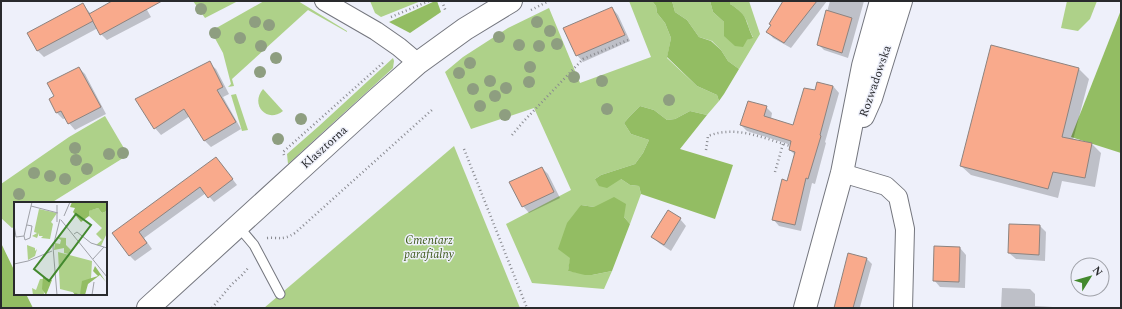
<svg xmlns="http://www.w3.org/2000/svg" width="1122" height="309" viewBox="0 0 1122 309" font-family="Spectral,serif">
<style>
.green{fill:#aed189}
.forest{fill:#93bd63}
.shadow{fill:#0003}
.building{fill:#f9aa8c;stroke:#8d837f}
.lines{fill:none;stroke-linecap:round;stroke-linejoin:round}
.service-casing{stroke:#74767e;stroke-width:11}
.minor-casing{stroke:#74767e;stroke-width:20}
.tertiary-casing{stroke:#74767e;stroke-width:24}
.path{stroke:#898a90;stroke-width:2.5;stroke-dasharray:1 3;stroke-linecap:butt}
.service{stroke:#fff;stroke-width:9}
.minor{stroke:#fff;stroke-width:18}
.tertiary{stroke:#fff;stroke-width:22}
.tree{fill:#8e9e80}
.labels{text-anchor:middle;stroke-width:3;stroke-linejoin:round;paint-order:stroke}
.street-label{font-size:12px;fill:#292a2d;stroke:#eef0fa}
.park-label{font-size:12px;font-style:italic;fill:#3f5a1c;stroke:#eef0fa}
.inset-road{fill:none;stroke:#9fa1a8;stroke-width:1}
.view{fill:#43892e;fill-opacity:0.15;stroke:#43892e;stroke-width:2}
.inset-edge{fill:none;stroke:#292a2d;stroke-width:2}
</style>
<rect width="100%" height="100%" fill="#eef0fa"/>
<!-- green -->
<g class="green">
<path d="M193 1H238L205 18Z"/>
<path d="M264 1H298L347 31V32L308 10 232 79 234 86 228 87 231 84 223 53 211 31Z"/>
<path d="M370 1H421L381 17 375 13Z"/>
<path d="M629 1H652L656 6 657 13 665 23 671 38 667 58 697 86 717 95 719 101 707 115 690 111 675 119 667 120 654 110 640 106 630 116 624 123 631 134 649 140 643 153 635 164 601 175 595 179H621L630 185 639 186 641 194 630 224 624 217 594 207 581 205 568 271 592 275 612 271 604 289 532 283 506 224 571 190 534 108 471 129 445 72 463 57 508 28 549 8 580 83 651 57Z"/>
<path d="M672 1H710L713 12 724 22 747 40 753 37C750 32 749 28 747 22 744 14 737 8 730 4V1H749L760 34 739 69 728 61 721 50 712 41 699 37 687 20 675 12Z"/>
<path d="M1067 1H1097L1090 19 1078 31 1061 28Z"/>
<path d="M393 58 394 61 393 68 288 164 287 154 319 126Z"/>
<path d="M263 89 283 111C266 124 250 104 263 89Z"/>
<path d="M236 94 248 130 242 131 231 95Z"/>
<path d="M105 116 128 155 51 203H15V226L12 228 1 218V184L69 137Z"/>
<path d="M454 146 520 308H264Z"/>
</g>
<!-- forest -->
<g class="forest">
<path d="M435 1H437L441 12 410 33 389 22Z"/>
<path d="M652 1H672L675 12 687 20 699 37 711 41 721 50 728 61 739 69 724 94 719 101 717 95 697 86 667 57 671 38 665 23 657 13 656 6Z"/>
<path d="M710 1H730V4C737 8 745 14 747 23 749 28 750 32 753 38L747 40 743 47 735 46 724 36V22L713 12Z"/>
<path d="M1121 10V153L1071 137Z"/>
<path d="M640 106 654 110 667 120 675 119 690 111 707 115 680 149 733 165 715 219 641 194 639 186 630 185 621 179 607 188 599 186 595 179 601 175 635 164 643 153 649 140 631 134 624 123 630 116Z"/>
<path d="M614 197 626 204 624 217 630 224 612 271 592 275H585L568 271 570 258 558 249 567 223 581 205 594 207Z"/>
<path d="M1 243 15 272V294H26L33 308H1Z"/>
</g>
<!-- shadow -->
<g class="shadow">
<path d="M115 1H142L151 17 107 40 101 34 98 28 44 57 38 51 29 34 83 5 91 14Z"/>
<path d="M789 1H827L791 48 773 38 768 32Z"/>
<path d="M830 1H864L848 58 824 50 818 44Z"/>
<path d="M612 8 618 15 630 41 583 62 577 55Z"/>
<path d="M992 46 1079 69 1089 79 1073 140 1091 143 1101 153 1095 187 1062 181 1058 198 971 175 961 166Z"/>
<path d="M209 63 216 69 229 94 223 97 241 129 211 147 205 141 190 116 161 135 155 128Z"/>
<path d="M79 68 85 74 106 114 75 130 69 123 66 118 63 119 57 113 50 100 55 97Z"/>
<path d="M833 86 839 93 825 142 826 143 815 184 812 183 801 231 779 226 773 219 787 182 795 155 790 150 791 145 747 131 741 125 766 107 772 113 771 119 794 126 815 92Z"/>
<path d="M221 164 237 185 214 202 206 193 144 238 152 249 135 261 130 256 113 233Z"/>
<path d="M542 168 548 174 560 198 529 213 523 206Z"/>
<path d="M680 219 686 226 671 251 659 243 653 237Z"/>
<path d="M1040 226 1046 232 1045 261 1016 259 1009 253Z"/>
<path d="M960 248 966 255 965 288 940 287 934 280Z"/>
<path d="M866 258 872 264 860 307 864 308H835Z"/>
<path d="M1002 288 1030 289 1035 294V306L1053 307 1054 308H1001Z"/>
</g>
<!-- building -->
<g class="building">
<path d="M112 1H162L100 35 89 14Z"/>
<path d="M783 1H817L784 43 766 32 771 25 769 24Z"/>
<path d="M83 3 93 21 37 51 27 33Z"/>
<path d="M612 7 625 35 576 56 563 28Z"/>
<path d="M826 10 852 18 842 53 817 45Z"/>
<path d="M991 45 1079 68 1062 137 1092 143 1085 178 1053 172 1048 189 960 166Z"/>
<path d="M210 61 223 87 217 90 236 122 204 141 184 109 154 129 135 99Z"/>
<path d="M79 67 101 107 68 124 61 111 56 113 49 99 54 96 47 83Z"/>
<path d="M817 82 833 86 820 135 821 136 808 179 806 178 795 225 772 220 782 179 787 181 795 152 789 150 791 141 740 125 748 101 767 106 764 116 793 125 804 88 815 90Z"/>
<path d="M216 157 233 179 208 198 200 187 139 232 147 243 129 256 112 233Z"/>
<path d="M542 167 554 192 522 207 509 182Z"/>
<path d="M668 210 681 218 664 245 651 237Z"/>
<path d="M1009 224 1040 225 1039 255 1008 253Z"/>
<path d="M934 246 960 247 959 282 933 281Z"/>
<path d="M848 253 867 258 853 308H834Z"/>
</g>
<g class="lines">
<!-- service casing -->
<g class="service-casing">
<path id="service" d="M238 226 254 245 280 294"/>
</g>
<!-- minor casing -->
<g class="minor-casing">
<g id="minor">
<path d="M324 1 376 31 399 47 418 63"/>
<path d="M842 173 886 186 898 197 905 229 903 308"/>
</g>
</g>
<!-- tertiary casing -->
<g class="tertiary-casing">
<g id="tertiary">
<path d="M863 116 871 98 901 1"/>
<path d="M148 308 376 100 418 63 465 29 511 1"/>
<path d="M805 308 842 173 863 66 881 1"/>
</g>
</g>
<!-- path -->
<g class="path">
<path d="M442 1 446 12"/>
<path d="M531 10 549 1"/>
<path d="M391 17 429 1"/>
<path d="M512 135 523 122 583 59 628 40"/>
<path d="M464 149 527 308"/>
<path d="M706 150 708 136C736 125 763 138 790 146"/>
<path d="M284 155 283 152 385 61"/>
<path d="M775 172 783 144"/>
<path d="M267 238C280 237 282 241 295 233L433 109"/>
<path d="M212 308 232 284 242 275 249 267"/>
</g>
<!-- service -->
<use href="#service" class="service"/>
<!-- minor -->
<use href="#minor" class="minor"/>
<!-- tertiary -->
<use href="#tertiary" class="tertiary"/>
</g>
<!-- trees -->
<g class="tree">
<circle cx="201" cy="9" r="6"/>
<circle cx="255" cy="22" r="6"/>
<circle cx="537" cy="22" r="6"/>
<circle cx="269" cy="25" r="6"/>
<circle cx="550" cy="31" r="6"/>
<circle cx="215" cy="33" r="6"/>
<circle cx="499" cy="37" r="6"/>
<circle cx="240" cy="38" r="6"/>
<circle cx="557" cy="44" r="6"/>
<circle cx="519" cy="45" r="6"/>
<circle cx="261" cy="46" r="6"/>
<circle cx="539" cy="46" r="6"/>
<circle cx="276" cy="58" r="6"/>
<circle cx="470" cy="63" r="6"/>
<circle cx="530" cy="67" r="6"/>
<circle cx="260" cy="72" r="6"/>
<circle cx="459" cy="73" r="6"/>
<circle cx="574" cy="77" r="6"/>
<circle cx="490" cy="81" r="6"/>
<circle cx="602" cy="81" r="6"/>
<circle cx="529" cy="82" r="6"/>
<circle cx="506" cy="88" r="6"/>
<circle cx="473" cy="89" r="6"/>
<circle cx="495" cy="96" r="6"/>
<circle cx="669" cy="100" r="6"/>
<circle cx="480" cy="106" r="6"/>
<circle cx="607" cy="109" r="6"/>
<circle cx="505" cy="115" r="6"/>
<circle cx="301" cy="119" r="6"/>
<circle cx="278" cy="139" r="6"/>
<circle cx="75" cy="148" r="6"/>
<circle cx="123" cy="153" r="6"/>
<circle cx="109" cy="154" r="6"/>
<circle cx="76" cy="160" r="6"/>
<circle cx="87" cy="169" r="6"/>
<circle cx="34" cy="173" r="6"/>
<circle cx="50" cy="176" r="6"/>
<circle cx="65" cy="179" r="6"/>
<circle cx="19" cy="194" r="6"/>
</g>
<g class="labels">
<!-- street labels -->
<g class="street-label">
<text transform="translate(875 81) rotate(-71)" y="4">Rozwadowska</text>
<text transform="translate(324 147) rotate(-42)" y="4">Klasztorna</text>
</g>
<!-- park labels -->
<g class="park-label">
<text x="429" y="244">Cmentarz<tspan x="429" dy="14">parafialny</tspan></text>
</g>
</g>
<!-- overview -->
<g transform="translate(14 202)">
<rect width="93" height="93" fill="#eef0fa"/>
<path d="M84 6 88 11 93 9V31L87 44 82 43 88 38 82 32 88 26 75 14 74 9ZM25 7 43 11 37 20 39 22 36 37 27 36 29 34H25V31L23 36 18 34 23 31 20 30ZM42 35 52 36V43L57 48 54 52 50 51V46L40 48 41 41 46 42 47 38ZM13 43 21 46V49L23 47 21 54 14 58ZM44 50 78 59 77 77 73 79 66 92 46 87ZM26 77H29L30 93H19L18 86 22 88Z" fill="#aed189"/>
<path d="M58 0H93V9L88 11 84 6 75 9V14L67 20 59 10 61 6 56 5ZM81 64 92 80 86 73 74 82 71 93H61L59 90 66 92 68 79 84 74 79 69ZM29 75 38 78 32 93 28 87Z" fill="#93bd63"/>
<path class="inset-road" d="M17 4 44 11M50 14 56 0M47 18 93 75M43 20V3M0 23 2 35 10 34M60 32 63 30 77 41 93 46M10 34 18 0M10 34 11 38 16 36 18 24 13 23M79 57 90 45M0 62 14 59 38 49M43 93 39 45 46 17M78 93 80 80"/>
<path class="view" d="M62 12 77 23 35 79 20 67Z"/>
<rect width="93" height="93" class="inset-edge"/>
</g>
<!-- border -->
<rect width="1122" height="309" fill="none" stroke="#292a2d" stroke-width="4"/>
<!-- north arrow -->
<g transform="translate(1090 277) rotate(53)"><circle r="19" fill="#eef0fa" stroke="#9fa1a8"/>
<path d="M0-3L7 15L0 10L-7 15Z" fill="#43892e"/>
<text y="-6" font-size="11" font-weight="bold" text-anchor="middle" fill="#292a2d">N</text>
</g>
</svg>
